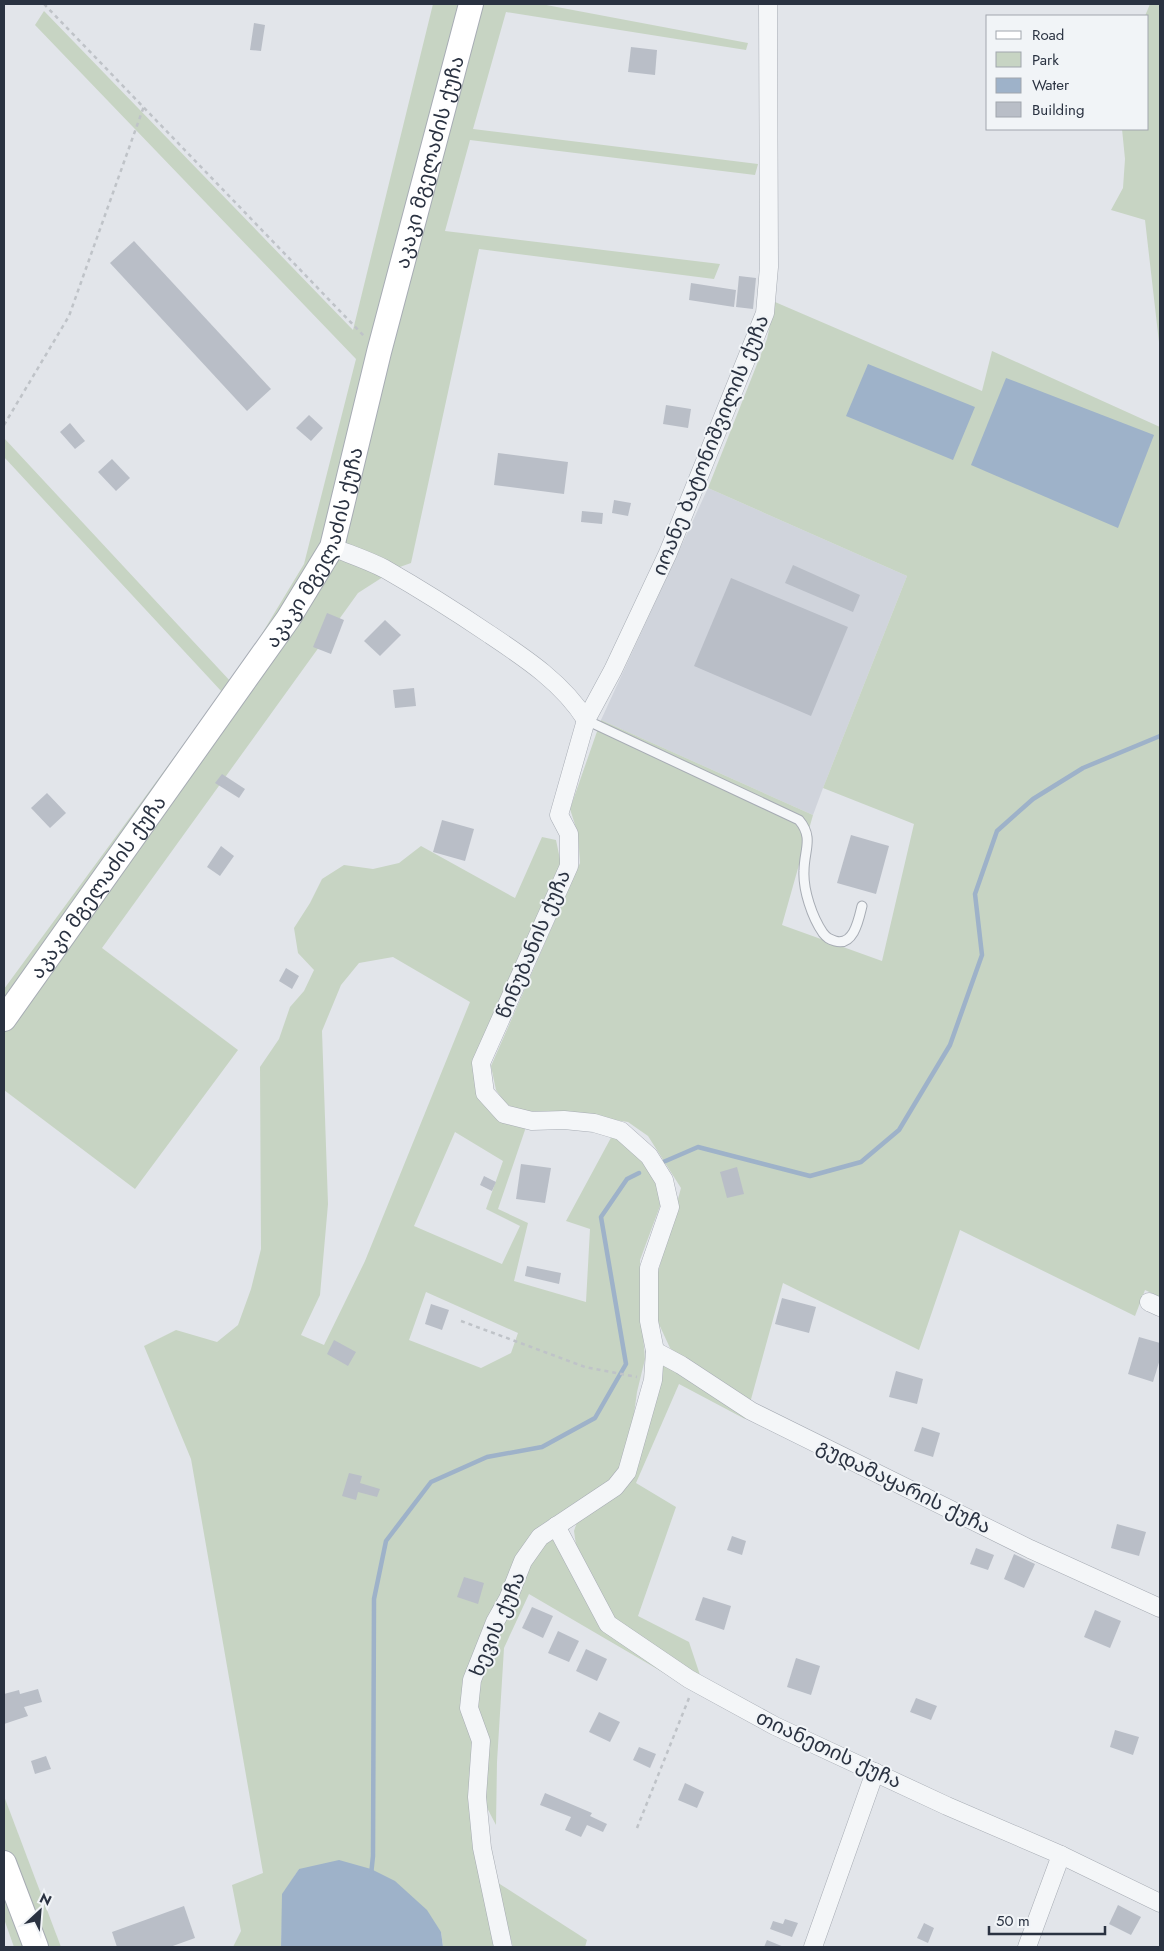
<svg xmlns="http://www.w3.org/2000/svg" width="1164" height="1951" viewBox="0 0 1164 1951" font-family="Jost,'Noto Sans Georgian',sans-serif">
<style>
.built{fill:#d0d4dc}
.green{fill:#c7d4c3;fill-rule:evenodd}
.water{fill:#9eb2c9}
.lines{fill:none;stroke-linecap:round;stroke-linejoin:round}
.stream{stroke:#9eb2c9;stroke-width:4.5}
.building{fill:#b9bec7}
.lane-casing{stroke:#a7acb4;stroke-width:11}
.street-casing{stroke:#a7acb4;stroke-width:19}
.secondary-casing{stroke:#a7acb4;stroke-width:26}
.path{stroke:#bfc3c8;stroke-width:2.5;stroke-dasharray:4 4;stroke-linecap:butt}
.lane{stroke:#f4f6f8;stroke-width:9}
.street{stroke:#f4f6f8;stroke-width:18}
.secondary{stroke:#fff;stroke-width:24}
.labels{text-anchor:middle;stroke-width:4;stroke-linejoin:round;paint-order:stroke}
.street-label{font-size:20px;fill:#2a3241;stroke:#f1f4f7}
</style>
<rect width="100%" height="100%" fill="#e2e5ea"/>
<!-- built -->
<path class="built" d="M708 488 907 576 823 788 813 815 601 720Z"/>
<!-- green -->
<g class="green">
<path d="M433 4H541L748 43 746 50 506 12 473 129 758 164 755 175 470 140 445 231 720 264 714 279 479 249 411 563 397 568 358 593 102 948 238 1050 135 1189 4 1090V989L222 692 4 457V438L232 683 304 564 356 359 35 25 44 11 353 330Z"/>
<path d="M1150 4H1160V351L1145 220 1111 210 1123 188 1125 159 1122 129H1148V16H1145Z"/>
<path d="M775 302 982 391 992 351 1160 427V1297L1145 1290 1135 1316 960 1230 919 1350 783 1283 750 1403 690 1364 670 1348 658 1322 654 1287 681 1188 648 1136 628 1122 561 1112 521 1111 506 1104 496 1090 491 1066 580 863 578 834 570 809 601 720 813 815 782 925 882 961 914 824 823 788 907 576 708 488 767 339Z"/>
<path d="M542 837 556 840 562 869 476 1086C491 1117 493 1118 526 1127L498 1209 528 1223 514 1281 586 1302 590 1229 566 1221 613 1134 638 1153 658 1186 660 1206 640 1260V1299L645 1359 637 1392 629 1451 622 1470 606 1487 542 1527 461 1709 472 1742 470 1798 498 1947H443L441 1932 299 1869 283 1894 281 1947H233L241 1931 232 1885 263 1873 191 1459 144 1346 176 1330 217 1342 238 1325 251 1289 261 1249 260 1067 279 1039 290 1007 304 991 314 970 298 953 294 928 310 903 322 879 344 865 373 869 399 863 421 846 515 898ZM393 957 470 1002 365 1261 324 1345 301 1335 320 1295 328 1204 322 1031 341 985 359 963ZM455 1132 503 1161 486 1209 520 1226 502 1264 414 1226ZM426 1292 518 1333 511 1353 481 1368 409 1340Z"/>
<path d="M673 1365 743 1413 745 1419 679 1384 636 1483 676 1507 638 1616 689 1642 701 1678 610 1621 577 1552 574 1531 580 1513 622 1491 661 1367Z"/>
<path d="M554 1534 604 1628 688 1687 529 1594 504 1648 497 1762 496 1825 484 1802 476 1706V1682L527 1565Z"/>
<path d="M4 1796 61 1947H14L4 1919Z"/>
<path d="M495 1881 587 1940 585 1947H513Z"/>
</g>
<!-- water -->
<g class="water">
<path d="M868 364 975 407 953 460 846 416Z"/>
<path d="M1006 378 1154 435 1118 528 971 465Z"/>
<path d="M339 1860 371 1869 395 1881 427 1910 441 1932 443 1947H281L282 1894 299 1869Z"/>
</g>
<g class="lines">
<!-- stream -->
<g class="stream">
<path d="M661 1163 698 1147 810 1176 861 1162 899 1130 950 1045 982 955 975 894 997 831 1033 799 1083 768 1160 736"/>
<path d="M371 1875 373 1856 374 1599 386 1541 431 1482 487 1457 542 1447 595 1418 626 1364 601 1217 627 1179 639 1173"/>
</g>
</g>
<!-- building -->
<g class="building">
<path d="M254 23 265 25 261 51 250 50Z"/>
<path d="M631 47 657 50 655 75 628 72Z"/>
<path d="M134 241 271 389 247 411 110 263Z"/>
<path d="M739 276 756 278 753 309 736 307Z"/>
<path d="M691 283 736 290 734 307 689 300Z"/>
<path d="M666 405 691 409 688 428 663 424Z"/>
<path d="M309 415 323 428 311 441 296 428Z"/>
<path d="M70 423 85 441 75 449 60 432Z"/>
<path d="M498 453 568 462 564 494 494 485Z"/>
<path d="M112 459 130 478 116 491 98 472Z"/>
<path d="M614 500 631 503 628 516 612 513Z"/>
<path d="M582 511 603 513 602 524 581 522Z"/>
<path d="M793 565 860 595 853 612 785 583Z"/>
<path d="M731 578 848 627 811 716 694 666Z"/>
<path d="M327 613 344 620 331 654 313 647Z"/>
<path d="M385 620 401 635 380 656 364 641Z"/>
<path d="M414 688 416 706 395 708 393 690Z"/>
<path d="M222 774 245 789 239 798 215 783Z"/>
<path d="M47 793 66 813 50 828 31 808Z"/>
<path d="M442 820 474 829 465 861 433 852Z"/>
<path d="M851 835 889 846 876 894 837 883Z"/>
<path d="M221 846 234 856 220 876 207 867Z"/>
<path d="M286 968 299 976 292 989 279 981Z"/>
<path d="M521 1164 551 1168 545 1203 516 1199Z"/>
<path d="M737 1167 744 1194 727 1198 720 1172Z"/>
<path d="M484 1176 496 1182 492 1191 480 1185Z"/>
<path d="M527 1266 561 1273 559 1284 525 1276Z"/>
<path d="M782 1298 816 1307 809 1333 775 1324Z"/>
<path d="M431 1304 449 1310 442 1330 425 1324Z"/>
<path d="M1139 1337 1160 1343V1359L1153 1382 1128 1374Z"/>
<path d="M334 1340 356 1352 348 1366 327 1354Z"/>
<path d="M896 1371 923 1379 917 1404 889 1397Z"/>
<path d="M922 1427 940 1433 933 1457 914 1451Z"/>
<path d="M349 1473 362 1476 360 1483 380 1489 377 1497 358 1492 356 1500 342 1496Z"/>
<path d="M1117 1524 1146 1532 1139 1556 1111 1548Z"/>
<path d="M732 1536 746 1541 742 1555 727 1550Z"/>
<path d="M976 1548 994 1555 988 1570 970 1564Z"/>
<path d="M1014 1554 1035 1564 1024 1588 1004 1579Z"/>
<path d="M464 1577 484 1583 478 1604 457 1597Z"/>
<path d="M703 1597 731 1606 724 1630 695 1620Z"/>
<path d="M532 1607 553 1616 543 1638 522 1628Z"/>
<path d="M1095 1610 1121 1621 1110 1648 1084 1637Z"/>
<path d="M558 1631 579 1641 569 1662 548 1653Z"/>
<path d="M586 1649 607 1659 597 1681 576 1671Z"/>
<path d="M796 1658 820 1666 811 1695 787 1687Z"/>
<path d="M38 1689 42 1702 24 1707 28 1716 4 1724V1694L19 1690 20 1694Z"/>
<path d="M916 1698 937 1706 931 1720 910 1712Z"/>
<path d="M599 1712 620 1722 610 1742 589 1732Z"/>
<path d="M1115 1730 1139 1737 1133 1755 1110 1747Z"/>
<path d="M639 1747 656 1754 650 1768 633 1760Z"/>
<path d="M46 1756 51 1769 35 1774 31 1761Z"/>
<path d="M685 1783 704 1792 697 1808 678 1800Z"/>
<path d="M545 1793 592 1813 590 1816 607 1824 603 1832 587 1825 581 1837 565 1830 571 1817 540 1805Z"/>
<path d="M1118 1905 1141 1917 1131 1935 1109 1924Z"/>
<path d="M184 1906 195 1938 170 1947H117L112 1932Z"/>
<path d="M785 1919 798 1923 792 1937 770 1929 773 1921 783 1924Z"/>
<path d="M924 1923 934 1928 928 1943 917 1938Z"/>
<path d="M767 1940 784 1947H764Z"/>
</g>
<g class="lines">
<!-- lane casing -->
<g class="lane-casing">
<path id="lane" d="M586 720 799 820C814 838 804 850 804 871 803 890 812 917 823 933 827 938 829 939 835 941 854 947 859 918 862 906"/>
</g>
<!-- street casing -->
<g class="street-casing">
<g id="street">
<path d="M332 547C349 554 368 560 385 569 420 589 455 611 489 634 525 658 563 683 586 720"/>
<path d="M1149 1302 1160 1307"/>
<path d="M655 1351 681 1365 751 1411 1030 1549 1160 1608"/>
<path d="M556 1526 608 1624 689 1679 775 1726 947 1806 1061 1855 1160 1903"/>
<path d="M503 1947 482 1848 477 1797 481 1741 469 1708 472 1680 495 1622 508 1599 523 1561 540 1537 615 1487 627 1472 653 1380 655 1351 649 1321V1268L670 1207 664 1180 649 1156 621 1131 594 1123 564 1120 532 1121 504 1114 485 1093 481 1063 569 866V834L559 815 586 720 613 670 668 553 765 313 769 267 768 4"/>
<path d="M813 1947 875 1772"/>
<path d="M1027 1947 1061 1855"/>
</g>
</g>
<!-- secondary casing -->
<g class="secondary-casing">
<g id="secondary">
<path id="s1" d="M4 1019 288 619 332 547 379 352 471 4"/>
<path d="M4 1863 36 1947"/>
</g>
</g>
<!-- path -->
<g class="path">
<path d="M44 4 364 336"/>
<path d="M4 425 69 316 144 106"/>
<path d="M461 1321 585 1367 637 1377"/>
<path d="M637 1828 689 1698"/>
</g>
<!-- lane -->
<use href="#lane" class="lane"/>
<!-- street -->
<use href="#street" class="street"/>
<!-- secondary -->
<use href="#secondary" class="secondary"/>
</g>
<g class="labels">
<!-- street labels -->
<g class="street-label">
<text dy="7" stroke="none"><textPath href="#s1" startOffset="972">აკაკი მგელაძის ქუჩა</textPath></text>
<text transform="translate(710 445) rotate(-68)" y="7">იოანე ბატონიშვილის ქუჩა</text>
<text dy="7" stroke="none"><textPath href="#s1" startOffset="568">აკაკი მგელაძის ქუჩა</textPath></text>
<text dy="7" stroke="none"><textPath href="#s1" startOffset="162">აკაკი მგელაძის ქუჩა</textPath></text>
<text transform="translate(533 944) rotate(-67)" y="7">წინუბანის ქუჩა</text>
<text transform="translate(904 1486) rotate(26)" y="7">გუდამაყარის ქუჩა</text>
<text transform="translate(497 1624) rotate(-67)" y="7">ხევის ქუჩა</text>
<text transform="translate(829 1749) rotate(25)" y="7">თიანეთის ქუჩა</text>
</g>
</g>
<!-- border -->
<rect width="1164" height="1951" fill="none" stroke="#2a3241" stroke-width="10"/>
<!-- legend -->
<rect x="986" y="15" width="162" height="115" fill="#f1f4f7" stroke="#a1a6ae"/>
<rect x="996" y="31" width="25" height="8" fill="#ffffff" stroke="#a1a6ae"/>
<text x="1032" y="40" font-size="15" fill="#2a3241">Road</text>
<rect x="996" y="52" width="25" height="15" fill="#c7d4c3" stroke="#a1a6ae"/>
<text x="1032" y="65" font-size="15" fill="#2a3241">Park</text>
<rect x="996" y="78" width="25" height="15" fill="#9eb2c9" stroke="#a1a6ae"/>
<text x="1032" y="90" font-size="15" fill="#2a3241">Water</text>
<rect x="996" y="102" width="25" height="15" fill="#b9bec7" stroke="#a1a6ae"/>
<text x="1032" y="115" font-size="15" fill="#2a3241">Building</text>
<!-- north arrow -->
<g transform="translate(40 1911) rotate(26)" stroke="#f1f4f7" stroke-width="4" paint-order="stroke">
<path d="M0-4L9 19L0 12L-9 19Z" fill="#2a3241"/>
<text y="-8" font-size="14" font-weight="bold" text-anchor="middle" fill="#2a3241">N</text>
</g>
<!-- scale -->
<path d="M989 1926v8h116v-8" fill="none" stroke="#2a3241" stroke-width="2.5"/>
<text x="996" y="1926" font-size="15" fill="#2a3241" stroke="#f1f4f7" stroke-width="4" paint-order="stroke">50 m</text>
</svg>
